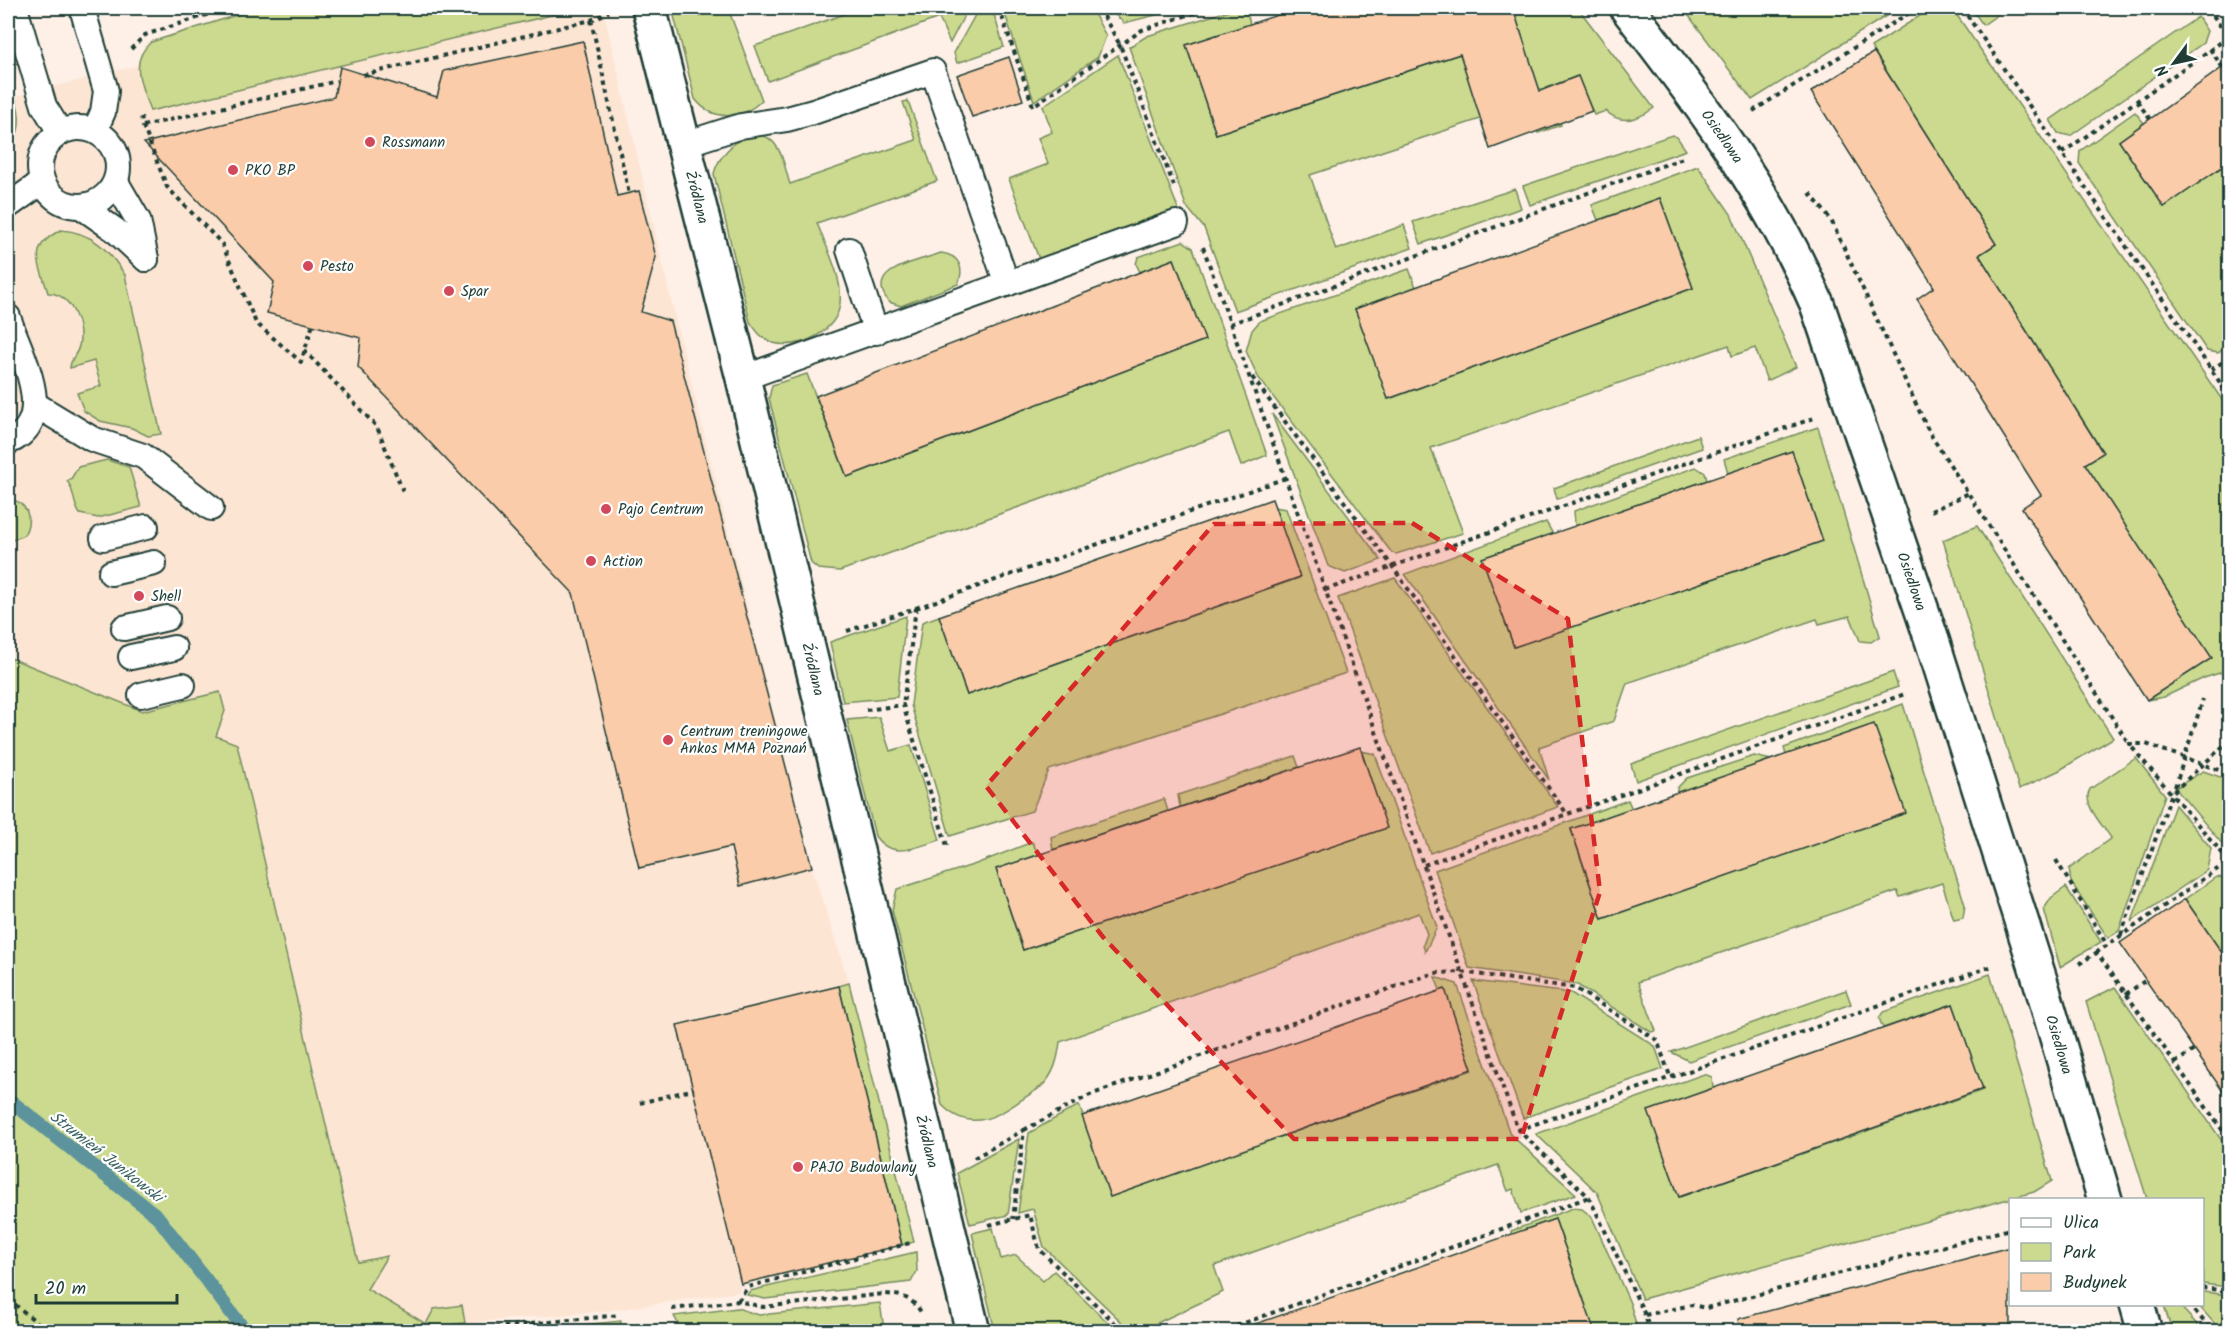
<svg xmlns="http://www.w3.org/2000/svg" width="2237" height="1339" viewBox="0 0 2237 1339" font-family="Kalam,sans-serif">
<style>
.built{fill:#fde5d4}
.green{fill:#cbda8e;stroke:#758c61;stroke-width:1.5}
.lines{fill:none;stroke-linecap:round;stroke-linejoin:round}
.stream{stroke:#5b939d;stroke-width:14}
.building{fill:#fbccaa;stroke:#1f3d34;stroke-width:1.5}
.lane-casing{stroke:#1f3d34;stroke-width:28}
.street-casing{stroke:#1f3d34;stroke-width:38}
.path{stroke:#1f3d34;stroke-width:4;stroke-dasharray:4.5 4.5;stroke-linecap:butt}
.lane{stroke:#fff;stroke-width:24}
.street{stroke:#fff;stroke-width:33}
.marked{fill:#d62828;fill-opacity:0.2;stroke:#d62828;stroke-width:4.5;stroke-dasharray:12 8;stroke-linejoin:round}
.poi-dot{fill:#d1495b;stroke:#fff;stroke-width:2}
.labels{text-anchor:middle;stroke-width:4.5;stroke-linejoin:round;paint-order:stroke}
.street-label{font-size:15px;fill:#1f3d34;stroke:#fff}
.poi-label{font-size:15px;fill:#1f3d34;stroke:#fff;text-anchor:start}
.water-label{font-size:16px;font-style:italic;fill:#386160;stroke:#fff}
</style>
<rect width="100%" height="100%" fill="#fef0e6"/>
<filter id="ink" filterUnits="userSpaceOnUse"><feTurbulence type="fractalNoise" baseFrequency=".0167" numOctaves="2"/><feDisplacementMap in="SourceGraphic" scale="12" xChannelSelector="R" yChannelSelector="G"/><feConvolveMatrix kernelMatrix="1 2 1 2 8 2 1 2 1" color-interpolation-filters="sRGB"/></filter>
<g filter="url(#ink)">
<!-- built -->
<path class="built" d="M259 8H603L676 321 812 867 849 983 914 1242 741 1284 739 1292 607 1311 429 1326 367 1289 8 671V98L136 66 143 49 151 42Z"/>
<!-- green -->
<g class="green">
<path d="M259 8H581L150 111C142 86 128 62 151 42Z"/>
<path d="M672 8H728L762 100C742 120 713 122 695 99Z"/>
<path d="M861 8H968L950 43 939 18 768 81 755 46Z"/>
<path d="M979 8H992L1004 47 957 63 954 53Z"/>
<path d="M1003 8H1091L1106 36 1098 57 1034 101Z"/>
<path d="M1108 8H1184L1124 23Z"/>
<path d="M1237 8 1248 16 1250 24 1186 45 1216 134 1521 34 1513 8H1578L1654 108C1639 119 1621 126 1606 111L1594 115 1577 76 1546 88 1561 125 1538 133 1526 104 1310 175 1336 250 1404 225 1412 248 1235 311 1204 228 1186 206 1129 47 1147 36Z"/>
<path d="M1683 8H1899L1752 100Z"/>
<path d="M1932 8H1952L2227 407 2224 659 2229 670 2204 678 2164 697 2147 700 2211 658 2085 464 2103 452 1979 255 1996 244 1871 47Z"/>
<path d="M1971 8H2007L1983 25Z"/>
<path d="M2198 17 2207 31 2203 43 2070 136 2058 133 2050 120Z"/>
<path d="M1118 55 1179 211 1039 259 1009 179 1048 164 1038 138 1052 132 1043 106Z"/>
<path d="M14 96C22 115 22 133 8 148V98Z"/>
<path d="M908 101 937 181 817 223C826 247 843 277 840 303 838 331 800 350 773 343 762 340 756 330 750 322L714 174C719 150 757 116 777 147 784 157 786 173 790 184L916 140 903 102Z"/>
<path d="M2135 112 2144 123 2119 141 2164 207 2229 162V346L2218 353 2207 351 2079 163 2080 151Z"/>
<path d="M1672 135 1677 137 1686 150 1530 205 1523 186Z"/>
<path d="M1698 166 1731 214 1796 367 1767 381 1755 348 1732 356 1729 345 1431 448 1463 533 1396 554 1392 553 1258 377 1246 351 1252 330 1260 321 1409 269 1416 287 1355 309 1389 399 1693 288 1660 198 1598 220 1592 205Z"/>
<path d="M1515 189 1521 208 1421 244 1413 222Z"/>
<path d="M61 230C92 232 109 250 125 275L161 434 148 436 132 428 100 421 84 411 77 393 101 386 94 361 70 368C70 359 77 355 79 346 84 326 71 293 48 293 39 262 27 247 61 230Z"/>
<path d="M1183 241 1193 248 1267 455 1241 466 1229 432 840 571 818 569 811 563 769 398 772 385 807 374 847 477 1205 340 1174 259 1140 272 1136 264 1138 257Z"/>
<path d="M941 253C959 255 965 268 958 284L901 306 889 302C862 269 920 261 941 253Z"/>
<path d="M1272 414 1381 560 1345 573 1328 566Z"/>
<path d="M1818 427 1880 636 1871 642 1860 641 1850 616 1819 624 1817 619 1627 683 1614 721 1539 747 1549 780 1405 574 1546 522 1553 534 1483 558 1514 647 1823 541 1792 451 1728 473 1724 459Z"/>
<path d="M1698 436 1702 448 1557 499 1554 488Z"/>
<path d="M107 460 129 467 141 507 98 518 80 514C72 503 75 490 67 481L71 479 78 467Z"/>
<path d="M1696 467 1705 473 1707 480 1575 526 1574 511Z"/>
<path d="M8 499C28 501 33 519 24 535L8 542Z"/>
<path d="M1274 507 1286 509 1346 673 1049 770 1032 811 950 836 911 705 922 622 939 616 967 695 1299 578Z"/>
<path d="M1977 526 2113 738 2058 771 2019 789 1943 540Z"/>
<path d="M1395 578 1558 807 1430 853 1338 598Z"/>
<path d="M906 616 897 697 843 702 830 642Z"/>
<path d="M8 657 142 711 220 692 225 711 216 736 237 744 358 1262 387 1256 367 1289 426 1324 434 1309 462 1305 465 1323 385 1332 8 1331Z"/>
<path d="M1893 672 1898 687 1636 781 1631 764Z"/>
<path d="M1903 704 1965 905 1963 918 1954 920 1942 883 1900 897 1897 891 1638 982 1656 1031 1651 1032 1576 984 1469 968 1435 870 1628 800 1632 809 1571 830 1602 919 1905 813 1874 725 1786 755 1784 748Z"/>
<path d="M879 717 890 751 911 745 940 840C918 846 892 861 875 836L847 720Z"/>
<path d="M1361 751 1375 754 1437 927 1425 952 1423 945 1427 934 1419 913 1060 1042C1058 1059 1054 1075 1041 1087 1009 1107 976 1140 942 1105L892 910 897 889 976 864 1032 842 1039 855 996 869 1023 950 1386 828Z"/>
<path d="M1295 756 1299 767 1180 807 1178 795Z"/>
<path d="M1754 756 1771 760 1677 793V788L1687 778Z"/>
<path d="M2136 758 2165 795 2119 931 2108 938 2071 882 2069 869 2111 838C2103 825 2081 804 2090 789Z"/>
<path d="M2203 771 2229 780V852L2175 788Z"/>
<path d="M1164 799 1168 811 1053 850 1051 837Z"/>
<path d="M2175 805 2211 848 2207 870 2132 921Z"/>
<path d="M2216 877 2229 879V963L2185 899Z"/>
<path d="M2066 887 2101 942 2060 967 2044 909 2051 898Z"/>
<path d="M1990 974 2052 1181 2034 1192 1642 1299 1597 1192 1536 1134 1704 1074 1712 1077 1713 1088 1649 1112 1679 1197 1983 1090 1953 1004 1883 1028 1879 1018 1883 1012Z"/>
<path d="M1435 977 1457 984 1510 1134 1576 1194 1521 1213 1513 1189 1508 1191 1498 1165 1214 1266 1223 1292 1138 1332 1131 1331 1044 1247 1033 1209 1018 1213 1029 1133 1079 1105 1111 1196 1472 1070 1445 990H1440Z"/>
<path d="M1473 981 1571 993 1655 1046 1663 1069 1523 1118Z"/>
<path d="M849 983 914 1242 902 1245 839 986Z"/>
<path d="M2115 987 2229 1151V1287L2203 1284 2202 1200 2147 1199 2086 1002Z"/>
<path d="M1846 990 1851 1004 1689 1061 1671 1052Z"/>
<path d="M1019 1139 1008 1215 970 1224 957 1173Z"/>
<path d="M1573 1208 1582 1209 1592 1217 1630 1303 1638 1331H1514L1586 1306 1555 1219 1512 1235 1511 1231Z"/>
<path d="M993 1228 1001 1259 1016 1255 1043 1281 1054 1271 1117 1331H995L972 1233Z"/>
<path d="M916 1252 917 1271 911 1282 765 1299 747 1295 750 1291Z"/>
<path d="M2203 1292 2229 1295V1331H2221L2198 1305 2202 1304Z"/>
<path d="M880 1303 884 1329 866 1331H682L674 1316 737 1308 759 1315Z"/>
<path d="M2164 1305H2179L2203 1331H2172Z"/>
<path d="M621 1321 619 1331H520Z"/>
</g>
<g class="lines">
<!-- stream -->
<path class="stream" d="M8 1099 157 1216 246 1332"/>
</g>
<!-- building -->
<g class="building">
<path d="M1299 8H1513L1540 91 1578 76 1592 111 1490 149 1460 54 1216 134 1186 45Z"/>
<path d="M583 41 617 196 639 191 656 257 641 312 670 321 812 867 740 886 731 847 639 868 573 593 358 367 361 338 267 313 274 282 144 143 334 97 340 67 437 97 444 71Z"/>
<path d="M1874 52 1996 244 1979 255 2103 453 2085 464 2212 658 2147 700 2022 508 2041 495 1917 299 1934 287 1811 92Z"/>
<path d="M1009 57 1023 100 972 117 957 75Z"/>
<path d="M2229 63V162L2164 207 2119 141Z"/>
<path d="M1660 198 1693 288 1388 399 1355 309Z"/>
<path d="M1174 259 1205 340 847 477 816 396Z"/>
<path d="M1792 451 1823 541 1514 647 1482 558Z"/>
<path d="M1272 499 1300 577 967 695 939 616Z"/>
<path d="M1874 724 1906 813 1602 919 1571 829Z"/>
<path d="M1360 747 1387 828 1023 950 996 869Z"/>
<path d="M2185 899 2229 963V1100L2120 943Z"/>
<path d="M839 986 902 1245 741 1284 677 1025Z"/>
<path d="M1445 989 1472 1069 1110 1197 1082 1116Z"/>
<path d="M1953 1004 1983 1089 1679 1197 1648 1111Z"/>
<path d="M1555 1219 1595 1332H1251L1250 1326Z"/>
<path d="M2010 1247V1332H1740L1738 1319Z"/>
</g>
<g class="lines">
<!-- lane casing -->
<g class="lane-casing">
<g id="lane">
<path d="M15 8 44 106 60 132"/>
<path d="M82 8 106 91 103 112 95 130"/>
<circle cx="79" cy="167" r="39"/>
<path d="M685 144 741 126 787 119 813 112 933 71 1007 284"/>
<path d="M116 182 138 220 146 259"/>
<path d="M8 206 42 182"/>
<path d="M82 207 115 230 146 259"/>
<path d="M849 250 876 332"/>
<path d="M8 317C20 354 60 421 8 442"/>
<path d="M743 378 1176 223"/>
<path d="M36 405 92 439 143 456 211 508"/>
<path d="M103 538 146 527"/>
<path d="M111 573 154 563"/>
<path d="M124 628 167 618"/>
<path d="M131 657 174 648"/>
<path d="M141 695 183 685"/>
</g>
</g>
<!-- street casing -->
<g class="street-casing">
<g id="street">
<path id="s1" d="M649 8 743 378 973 1332"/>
<path id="s2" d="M1627 8C1701 104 1768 191 1817 304L1932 640 2040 980 2105 1200"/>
<path d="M2137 1304 2145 1332"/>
</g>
</g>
<!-- path -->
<g class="path">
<path d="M999 8 1033 106 1142 30 1209 8"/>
<path d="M1099 8 1120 45 1174 186"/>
<path d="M1962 8 2230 397"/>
<path d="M2208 8 2228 37"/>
<path d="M591 20 629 194"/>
<path d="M131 49 145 35 228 8"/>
<path d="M2210 49 2223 68"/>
<path d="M363 75 591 20 609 12"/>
<path d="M2137 101 2150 119"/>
<path d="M1753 111 1917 8"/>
<path d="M141 117 143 126 337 81"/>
<path d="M143 126 167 187 222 244 256 323 301 362 313 324"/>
<path d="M2062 153 2230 36"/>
<path d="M1810 193 1831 220 1929 432 2129 744"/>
<path d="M1203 247 1518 1130 1589 1197 1645 1315 1650 1332"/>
<path d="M1230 324 1686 157"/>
<path d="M304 350 377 427 404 494"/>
<path d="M2211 370 2230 357"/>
<path d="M1252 377 1392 566 1567 814"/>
<path d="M1931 511 1969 493"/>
<path d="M1325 590 1814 418"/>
<path d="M916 608 1286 478"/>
<path d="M847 631 916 608 903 705"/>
<path d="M866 710 903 705 948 849"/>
<path d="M2175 787 2203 699"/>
<path d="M2056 860 2107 945"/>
<path d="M1424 865 1905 694"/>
<path d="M2121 935 2172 793 2230 740"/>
<path d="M2096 953 2229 861 2129 744H2146L2230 774"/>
<path d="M2079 964 2096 953 2100 957 2230 1141"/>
<path d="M2126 994 2146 980"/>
<path d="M2175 1063 2194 1050"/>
<path d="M640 1103 694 1089"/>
<path d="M1024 1130 1090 1095 1434 973 1462 972 1575 988 1657 1040 1670 1076"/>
<path d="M1518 1130 1993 966"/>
<path d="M974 1158 1024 1130 1013 1219"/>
<path d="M989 1225 1030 1215 1039 1249 1124 1332"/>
<path d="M2202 1288 2230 1291"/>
<path d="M8 1299 49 1332"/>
<path d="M738 1301 748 1287 910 1243"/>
<path d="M2189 1304 2213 1332"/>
<path d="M672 1309 738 1301 763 1307 885 1294C902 1295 911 1297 921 1312"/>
<path d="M1645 1315 1692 1305 1706 1308 2010 1229"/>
<path d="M450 1332 620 1315"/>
<path d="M1220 1332 1589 1197"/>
</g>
<!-- lane -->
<use href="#lane" class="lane"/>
<!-- street -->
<use href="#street" class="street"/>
</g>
</g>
<!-- marked area -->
<path class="marked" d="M1412 523 1568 619 1600 892 1521 1139H1294L1103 937 986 786 1214 524Z"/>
<!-- markers -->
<g class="poi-dot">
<circle cx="370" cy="142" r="6"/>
<circle cx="233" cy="170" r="6"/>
<circle cx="308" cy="266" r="6"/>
<circle cx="449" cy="291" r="6"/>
<circle cx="606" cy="509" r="6"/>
<circle cx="591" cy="561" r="6"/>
<circle cx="139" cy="596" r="6"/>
<circle cx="668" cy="740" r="6"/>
<circle cx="798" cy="1167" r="6"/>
</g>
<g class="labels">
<!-- street labels -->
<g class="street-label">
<text dy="5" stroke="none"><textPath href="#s2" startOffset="160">Osiedlowa</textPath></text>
<text dy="5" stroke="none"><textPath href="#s1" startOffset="195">Źródlana</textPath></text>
<text dy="5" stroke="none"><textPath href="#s2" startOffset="646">Osiedlowa</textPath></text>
<text dy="5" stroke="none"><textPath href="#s1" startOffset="681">Źródlana</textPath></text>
<text dy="5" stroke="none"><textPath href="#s2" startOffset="1132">Osiedlowa</textPath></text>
<text dy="5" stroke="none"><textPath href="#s1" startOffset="1167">Źródlana</textPath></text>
</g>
<!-- poi labels -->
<g class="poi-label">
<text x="382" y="147">Rossmann</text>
<text x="245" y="175">PKO BP</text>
<text x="320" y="271">Pesto</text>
<text x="461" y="296">Spar</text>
<text x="618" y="514">Pajo Centrum</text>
<text x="603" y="566">Action</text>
<text x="151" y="601">Shell</text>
<text x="680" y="736">Centrum treningowe<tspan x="680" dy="17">Ankos MMA Poznań</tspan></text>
<text x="810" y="1172">PAJO Budowlany</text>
</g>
<!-- water labels -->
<g class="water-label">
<text transform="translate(107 1156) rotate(38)" y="6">Strumień Junikowski</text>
</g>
</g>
<!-- margin -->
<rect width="2237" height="1339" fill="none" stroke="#fff" stroke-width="30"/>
<rect x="15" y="15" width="2207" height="1309" fill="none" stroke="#1f3d34" stroke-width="2" filter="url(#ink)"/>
<!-- legend -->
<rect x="2009" y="1198" width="195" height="108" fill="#ffffff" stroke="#a5b1ae" stroke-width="1.5"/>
<rect x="2021" y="1218" width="30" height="9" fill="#ffffff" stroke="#a5b1ae" stroke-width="1.5"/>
<text x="2063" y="1228" font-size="18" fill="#1f3d34">Ulica</text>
<rect x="2021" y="1243" width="30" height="18" fill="#cbda8e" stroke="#a5b1ae" stroke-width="1.5"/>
<text x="2063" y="1258" font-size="18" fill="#1f3d34">Park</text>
<rect x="2021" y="1273" width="30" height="18" fill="#fbccaa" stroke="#a5b1ae" stroke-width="1.5"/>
<text x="2063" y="1288" font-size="18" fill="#1f3d34">Budynek</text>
<!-- north arrow -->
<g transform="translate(2174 63) rotate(237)" stroke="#ffffff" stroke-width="4.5" paint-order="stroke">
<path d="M0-4.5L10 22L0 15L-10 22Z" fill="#1f3d34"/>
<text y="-9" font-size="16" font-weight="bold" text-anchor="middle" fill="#1f3d34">N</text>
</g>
<!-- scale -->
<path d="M36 1294v9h141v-9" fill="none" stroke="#1f3d34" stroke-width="3"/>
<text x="45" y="1294" font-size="18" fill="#1f3d34" stroke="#ffffff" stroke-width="4.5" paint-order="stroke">20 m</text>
</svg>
